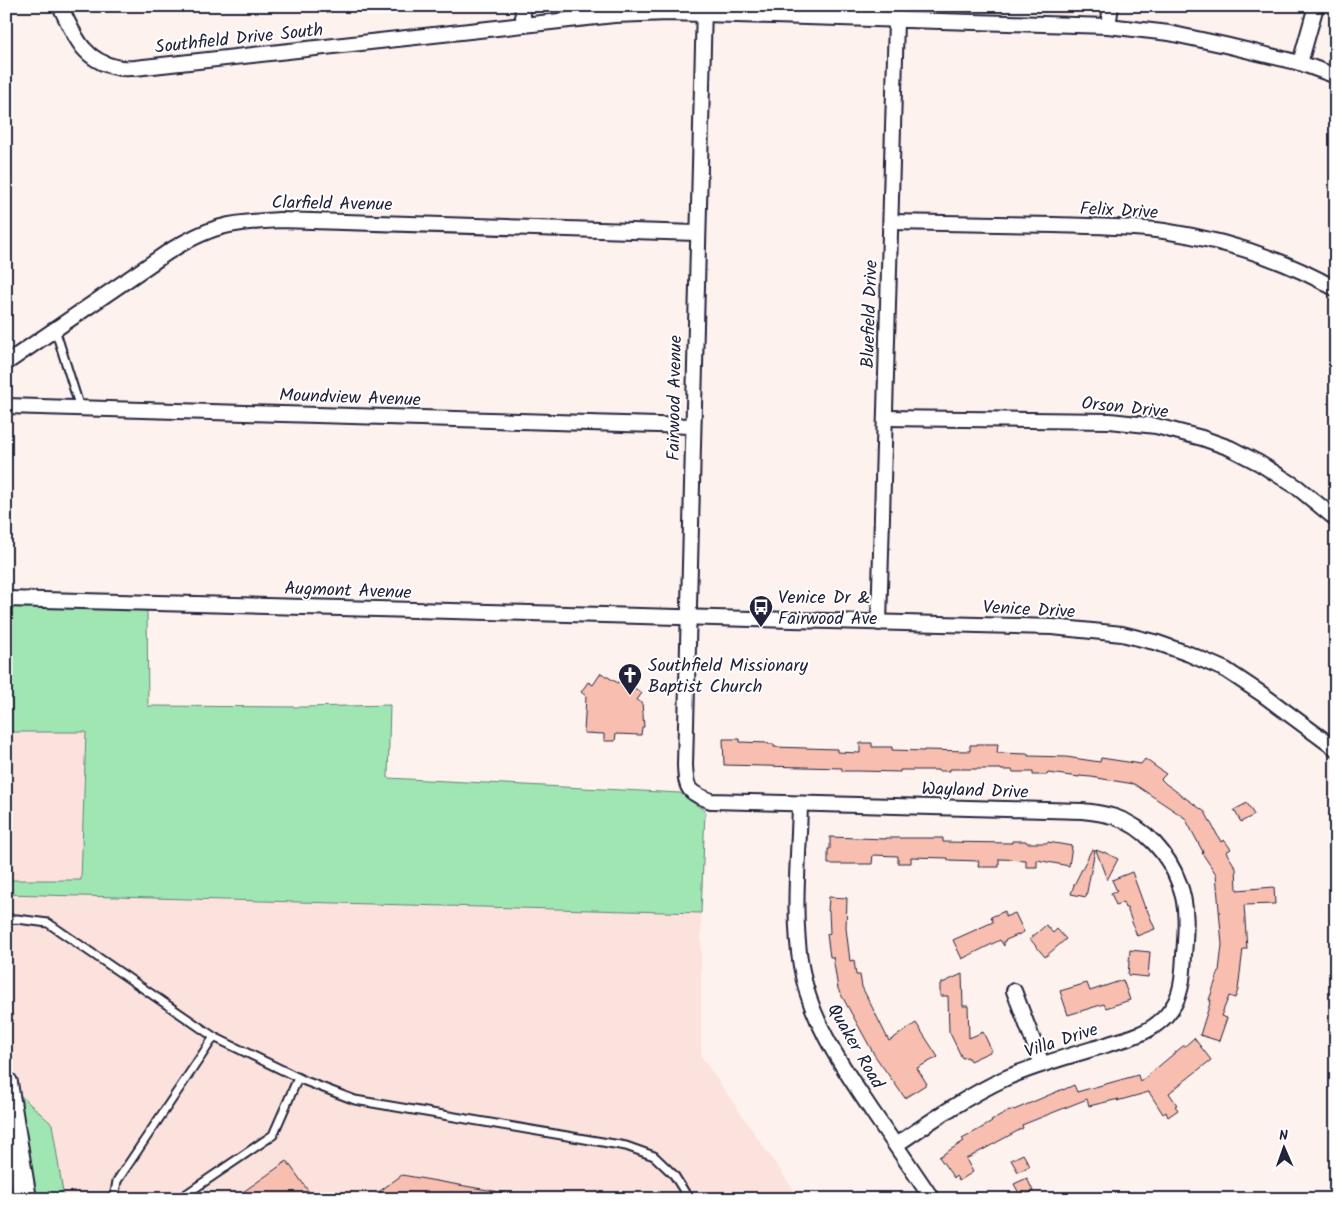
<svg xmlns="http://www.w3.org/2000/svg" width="1342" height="1205" viewBox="0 0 1342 1205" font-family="Kalam,sans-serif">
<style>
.built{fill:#fce2dc}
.green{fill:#a0e6b3;stroke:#618477}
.building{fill:#f8beb0;stroke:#22223b}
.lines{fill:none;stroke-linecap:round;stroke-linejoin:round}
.service-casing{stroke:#22223b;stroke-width:11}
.minor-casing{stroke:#22223b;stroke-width:18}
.primary-casing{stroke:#22223b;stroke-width:26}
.service{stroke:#fff;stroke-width:7}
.minor{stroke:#fff;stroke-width:14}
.primary{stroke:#fff;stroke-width:22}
.labels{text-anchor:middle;stroke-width:4;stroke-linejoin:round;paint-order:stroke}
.street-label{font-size:18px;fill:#22223b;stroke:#fff}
.poi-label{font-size:18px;fill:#22223b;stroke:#fff;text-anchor:start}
</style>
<rect width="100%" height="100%" fill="#fef2ef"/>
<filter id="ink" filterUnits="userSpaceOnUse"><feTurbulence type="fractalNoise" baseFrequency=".02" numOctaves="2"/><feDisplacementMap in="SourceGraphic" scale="10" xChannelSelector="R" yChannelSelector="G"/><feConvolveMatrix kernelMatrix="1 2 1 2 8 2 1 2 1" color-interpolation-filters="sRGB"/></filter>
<g filter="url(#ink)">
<!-- built -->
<g class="built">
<path d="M86 731 81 880H6V732Z"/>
<path d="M6 894 701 913V1056L800 1199H64L52 1124 21 1096 6 1032Z"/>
</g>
<!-- green -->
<g class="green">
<path d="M6 606 147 609 148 706 304 707 390 705 388 778 680 793 705 811 701 913 6 894V880H81L86 732H6Z"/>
<path d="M21 1096 52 1124 64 1199H34Z"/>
</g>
<!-- building -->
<g class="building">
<path d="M601 673 618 683 620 679 642 693 637 700 642 703 644 727H642L641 735 616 734 615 741H604V734L584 733 586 696 581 692 588 682 593 685Z"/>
<path d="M723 739H740V742L768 743V744H774V747L837 749V752L860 753V743H872V747H892V750L924 751V750L970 751V745H977V744H998L997 753 1028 754V756L1066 757 1100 762 1101 758 1141 764 1145 759 1166 774 1161 779 1166 784 1205 812 1221 842 1224 840 1231 849 1226 852 1236 868 1237 890 1274 887 1275 904 1244 905 1247 949H1243L1238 990 1235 998 1229 996 1221 1016 1227 1018 1219 1041 1200 1035 1211 1000H1209L1219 971 1222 945 1216 874 1202 853 1203 852 1185 818 1134 784 1091 777 1079 776V777L1048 773 1047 775H1033V772H1013L1012 770H1001V769H950V771H938V770H900V772L858 771H842V768L724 765Z"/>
<path d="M1247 803 1254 815 1241 822 1234 810Z"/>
<path d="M830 837 886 839V838H943V842L1012 843V841H1026L1027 843H1048V842L1072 846 1069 866 1037 860V867H1026V860L999 859V867H978L979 861 948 860V858L911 857V863H898V856L873 855 872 864H828V849H830Z"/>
<path d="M1092 849 1095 850 1086 897 1071 894 1074 885Z"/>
<path d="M1096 850 1104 853V852L1118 859 1107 880Z"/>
<path d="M1132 872 1145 908 1146 907 1155 929 1137 936 1127 908H1125L1123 902 1116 905 1111 893 1117 891 1112 880Z"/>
<path d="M829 897 847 898 846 928 850 961 854 960 856 975H860L862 987 889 1041 916 1023 938 1057 917 1068 927 1084 905 1098 875 1056 838 989 833 957H830L827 934 830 933 829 911H828Z"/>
<path d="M1005 911V917L1015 913 1024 932 1004 941V946L1000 940 962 959 953 940 993 922 991 917Z"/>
<path d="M1046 925 1053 933 1057 929 1066 939 1045 957 1030 939Z"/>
<path d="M1130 950 1150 952 1148 977 1128 975Z"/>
<path d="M962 974 963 1006H968L969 1038 983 1032 992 1051 970 1061 968 1057 962 1058 949 1031 948 996H940V984Z"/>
<path d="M1123 980 1130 1000 1106 1008 1104 1004 1068 1015 1060 991 1087 983 1090 991Z"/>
<path d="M1194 1038 1211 1060 1169 1093 1177 1105 1175 1106 1178 1110 1168 1117 1166 1112 1163 1114 1149 1092 1117 1101 1119 1099 1089 1106 1087 1099 1022 1125 1023 1128 1012 1134 966 1159 973 1172 959 1181 956 1176 954 1178 939 1157 964 1141 962 1139 992 1122 991 1121 1013 1109 1014 1110 1063 1089V1090L1074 1085 1077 1092 1138 1075 1140 1082 1183 1046H1185Z"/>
<path d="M1023 1154 1030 1166 1018 1172 1011 1160Z"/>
<path d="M287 1161 314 1199H233Z"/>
<path d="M402 1175 505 1193 504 1199H369Z"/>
<path d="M1027 1178 1033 1191 1021 1197 1014 1184Z"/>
</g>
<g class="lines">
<!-- service casing -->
<g class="service-casing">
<g id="service">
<path d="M55 329 80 408"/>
<path d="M6 920 17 919 48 923 214 1037 305 1081 355 1100 626 1146 654 1156 674 1175 689 1199"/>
<path d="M114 1199 117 1181 214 1037"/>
<path d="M179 1199 273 1135 298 1078"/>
</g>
</g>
<!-- minor casing -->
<g class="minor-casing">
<g id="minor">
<path d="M60 6C74 34 82 60 116 67 122 69 129 68 135 68L614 15 669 13 1108 26 1169 33 1225 45 1300 63 1336 76"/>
<path d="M522 6 524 25"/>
<path d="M704 6 685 765C686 790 688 792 711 801L1082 811C1093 812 1105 814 1115 817 1145 827 1169 855 1179 883 1188 906 1186 931 1184 955 1183 970 1183 988 1175 1003 1171 1010 1165 1018 1158 1023 1144 1035 1124 1039 1106 1045 1073 1055 1038 1064 1006 1078 967 1096 931 1121 896 1145"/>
<path d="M1108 26 1111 6"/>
<path d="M1300 63 1316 6"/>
<path d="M891 222C945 223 999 224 1054 225 1090 226 1128 226 1164 231 1223 240 1284 259 1336 289"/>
<path d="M6 363 168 252C184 242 202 232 221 227 239 222 261 221 279 220L697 233"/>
<path d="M6 406 692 426"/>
<path d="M885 418 1110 421 1156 426 1202 438 1230 448 1259 463 1297 487 1336 519"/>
<path d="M6 599 1052 627 1122 634 1158 643 1189 654 1226 670 1262 694 1336 749"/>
<path d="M879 623 896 21 897 6"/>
<path d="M800 804C799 857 792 914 801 966 810 1021 842 1066 872 1111 892 1140 912 1169 932 1199"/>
<path d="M1014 991 1042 1064"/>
</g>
</g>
<!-- primary casing -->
<g class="primary-casing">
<path id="primary" d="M6 1083 25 1199"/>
</g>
<!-- service -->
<use href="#service" class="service"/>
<!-- minor -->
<use href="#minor" class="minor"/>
<!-- primary -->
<use href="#primary" class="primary"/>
</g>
</g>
<!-- icons -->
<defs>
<g id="bus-pin" transform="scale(1.25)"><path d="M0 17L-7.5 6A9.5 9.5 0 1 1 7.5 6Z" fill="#22223b" stroke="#fff"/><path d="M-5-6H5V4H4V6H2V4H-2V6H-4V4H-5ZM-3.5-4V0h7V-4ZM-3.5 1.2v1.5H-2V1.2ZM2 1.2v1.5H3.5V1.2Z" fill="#fff"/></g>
<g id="church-pin" transform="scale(1.25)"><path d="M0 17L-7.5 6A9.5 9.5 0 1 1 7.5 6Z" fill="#22223b" stroke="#fff"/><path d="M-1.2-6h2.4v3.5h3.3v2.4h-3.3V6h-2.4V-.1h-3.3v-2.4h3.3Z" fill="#fff"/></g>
</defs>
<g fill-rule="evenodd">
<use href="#bus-pin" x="761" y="607"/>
<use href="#church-pin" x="630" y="675"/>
</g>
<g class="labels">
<!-- street labels -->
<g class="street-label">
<text transform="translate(239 38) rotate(-6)" y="6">Southfield Drive South</text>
<text transform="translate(332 203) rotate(1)" y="6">Clarfield Avenue</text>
<text transform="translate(1119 210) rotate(3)" y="6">Felix Drive</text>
<text transform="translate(869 314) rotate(-88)" y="6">Bluefield Drive</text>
<text transform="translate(350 397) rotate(2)" y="6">Moundview Avenue</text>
<text transform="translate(674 398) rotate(-89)" y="6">Fairwood Avenue</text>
<text transform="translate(1125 407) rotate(6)" y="6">Orson Drive</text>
<text transform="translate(348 590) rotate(2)" y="6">Augmont Avenue</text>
<text transform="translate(1029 609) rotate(3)" y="6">Venice Drive</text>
<text transform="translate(975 790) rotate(2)" y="6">Wayland Drive</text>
<text transform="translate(1061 1040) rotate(-18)" y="6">Villa Drive</text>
<text transform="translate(856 1046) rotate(60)" y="6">Quaker Road</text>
</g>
<!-- poi labels -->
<g class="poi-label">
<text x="778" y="603">Venice Dr &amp;<tspan x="778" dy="21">Fairwood Ave</tspan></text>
<text x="648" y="671">Southfield Missionary<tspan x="648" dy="21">Baptist Church</tspan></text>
</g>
</g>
<!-- margin -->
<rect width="1342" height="1205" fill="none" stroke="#fff" stroke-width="25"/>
<rect x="12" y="12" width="1317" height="1180" fill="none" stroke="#22223b" stroke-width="2" filter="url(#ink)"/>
<!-- north arrow -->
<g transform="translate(1284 1148) rotate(358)" stroke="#ffffff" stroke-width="4" paint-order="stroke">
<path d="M0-4L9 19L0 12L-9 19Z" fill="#22223b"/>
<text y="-8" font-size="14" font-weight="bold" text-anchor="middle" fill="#22223b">N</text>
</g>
</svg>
